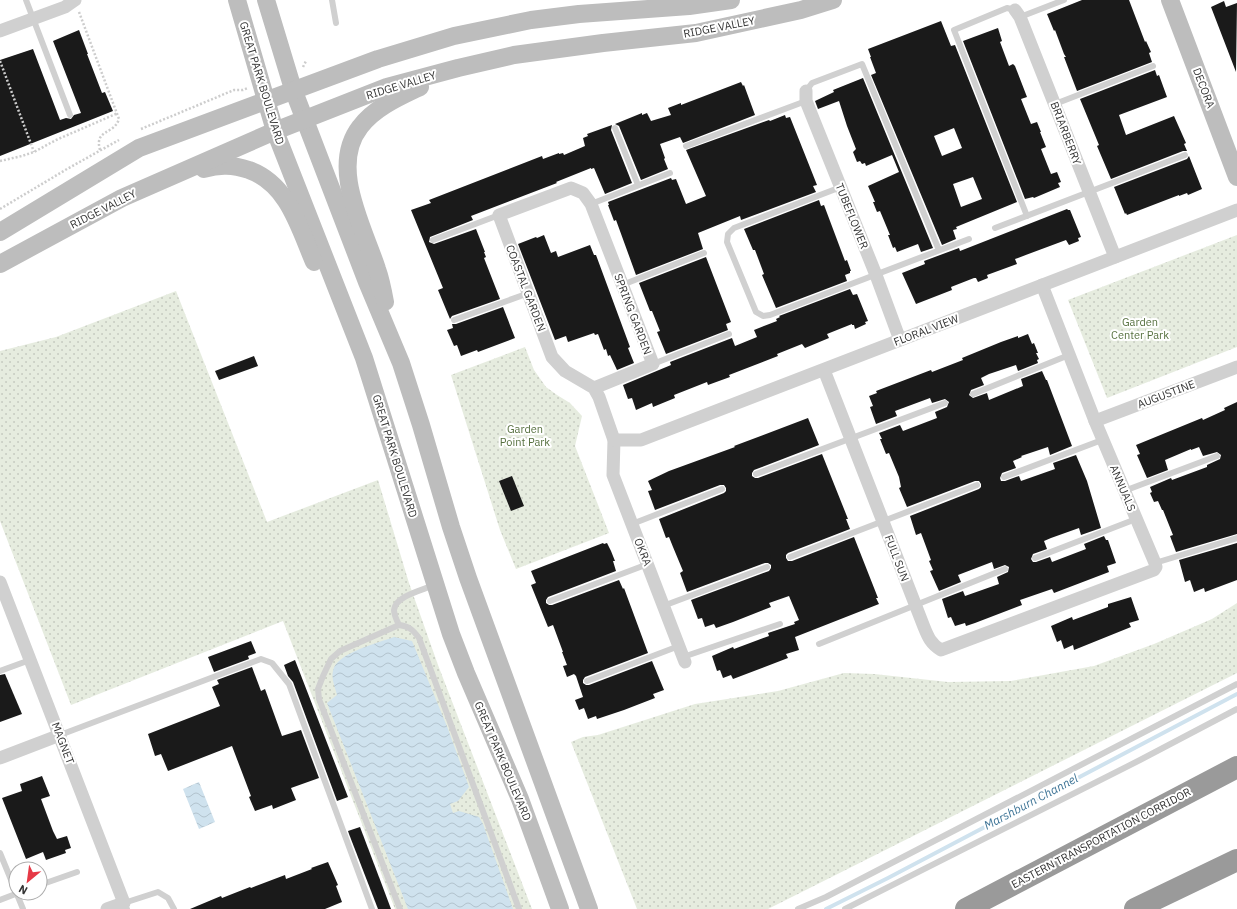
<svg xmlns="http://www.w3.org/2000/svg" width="1237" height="909" viewBox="0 0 1237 909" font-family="'IBM Plex Sans',sans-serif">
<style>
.grass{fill:url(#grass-dots)}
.water{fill:url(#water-waves)}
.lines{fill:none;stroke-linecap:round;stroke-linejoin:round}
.stream{stroke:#cfe2ee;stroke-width:4}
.building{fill:#1a1a1a;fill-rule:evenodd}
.path{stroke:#cdcdcd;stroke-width:2.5;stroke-dasharray:2 2;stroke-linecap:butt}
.lane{stroke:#d0d0d0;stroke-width:6}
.street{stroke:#d0d0d0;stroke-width:13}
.secondary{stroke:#bdbdbd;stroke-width:18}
.highway{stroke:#9a9a9a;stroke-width:22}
.labels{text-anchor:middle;stroke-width:4;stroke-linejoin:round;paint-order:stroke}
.street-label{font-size:11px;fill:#333;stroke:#fff}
.park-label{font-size:11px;fill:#56703f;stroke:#fff}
.water-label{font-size:12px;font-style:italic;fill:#3f7597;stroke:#fff}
</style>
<defs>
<pattern id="grass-dots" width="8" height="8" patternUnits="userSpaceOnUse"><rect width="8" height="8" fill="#e6ecdf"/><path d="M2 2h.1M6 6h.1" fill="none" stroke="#c6cbc0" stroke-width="1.8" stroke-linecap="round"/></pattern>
<pattern id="water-waves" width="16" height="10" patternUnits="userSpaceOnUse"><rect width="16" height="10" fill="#cfe2ee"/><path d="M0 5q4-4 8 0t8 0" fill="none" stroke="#b2c2cd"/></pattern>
</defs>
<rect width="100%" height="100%" fill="#fff"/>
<!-- grass -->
<g class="grass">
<path d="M1237 235V347L1107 398 1068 300Z"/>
<path d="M176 291 267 522 378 480 409 583 438 665 532 909H395L283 621 71 705 0 521V351L56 337Z"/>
<path d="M525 347 534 370 546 387 557 395 570 403 582 416 575 446 609 533 516 569 500 530 451 375Z"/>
<path d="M1237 603V673L768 909H637L571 742 583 737 598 735 695 704 778 691 844 673 874 674 948 682 1011 681 1094 666 1154 644 1212 619Z"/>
</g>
<!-- water -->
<g class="water">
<path d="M394 637 412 641 448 729 469 787 458 801 450 804 453 813 459 811 479 817 483 824 513 909H408L327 703 337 695C335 687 331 679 333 671 336 653 378 643 394 637Z"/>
<path d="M199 782 215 822 199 829 183 789Z"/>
</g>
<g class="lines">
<!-- stream -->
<path class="stream" d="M826 909 888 878 1237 694"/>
</g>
<!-- building -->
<g class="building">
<path d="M1082 0H1129L1145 42 1146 41 1151 52 1149 53 1152 62 1077 91 1064 57H1066L1064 54 1055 30 1054 31 1047 14Z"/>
<path d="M1224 1 1226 7 1237 3 1236 72 1211 7Z"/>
<path d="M941 21 951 46 955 45 1017 202 956 227 957 229 953 230 956 239 942 245 871 75 876 73 870 57H871L868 49ZM954 128 962 148 942 156 934 136ZM973 177 982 199 961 207 953 184Z"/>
<path d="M998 28 1002 41 1000 42 1009 66 1013 64 1015 66 1027 97 1021 99 1031 124 1037 122 1041 132H1040L1046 147 1041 149 1051 174 1057 172 1061 182 1058 183 1060 187 1034 198 1033 197 1025 199 963 41Z"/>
<path d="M79 30 88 54H87L102 93 105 92 113 111 0 156V60L33 49 60 120 66 118 71 119 74 115 81 113 53 41Z"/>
<path d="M1155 70 1157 76 1159 75 1167 97 1119 115 1126 135 1174 116 1186 143 1184 144 1187 151H1183L1111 179 1097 146 1099 145 1080 99Z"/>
<path d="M863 78 933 248 921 252 918 244 897 252 895 247 893 248 888 235H890L880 211 877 212 873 202H875L868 186 899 172 892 155 866 166 865 163 862 164 860 161 857 162 853 152 856 149 847 126 839 101 818 109 815 101 834 92 833 90Z"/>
<path d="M741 82 743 86 744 85 755 115 683 143 680 137 660 144 665 158 664 159 668 169 641 180 619 126 615 124 642 113V115L647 113 651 121 671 115 668 108 681 103V105Z"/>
<path d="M785 115 786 118 790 117 817 185 813 186 816 192 741 220 740 216 698 233 703 249 636 275 616 220 614 221 608 205H609L608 202 671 178 672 180 676 179 686 204 706 196 686 150 769 120 770 121Z"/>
<path d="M612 125 611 130 632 183 605 194 594 168 591 169V168L556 182 557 183 471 216 473 220 430 237 429 242 434 244 476 229 485 252H484L486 257 484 258 500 299 452 316 450 319 438 290 443 288 411 210 431 203 429 200 542 156 543 159 559 153V154L563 153 564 155 585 146 583 138 588 136 587 134Z"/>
<path d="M1189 156 1202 189 1188 195 1187 193 1179 196V195L1127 215 1126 213 1125 214 1114 187 1187 159Z"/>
<path d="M819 200 821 206 824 205 845 261 847 260 851 271H850V273L845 275 847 281 776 308 762 275 764 274 755 250H753L744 229Z"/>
<path d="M1067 209 1068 210H1070L1081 237 1078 238 1079 241 1069 245 1066 240 1015 259 1017 264 987 275 988 278 978 282 976 278H974L951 287 952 290 916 304 902 273 925 264 924 261 959 248 960 251Z"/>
<path d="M544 235 551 253 556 251 558 257 590 245 594 255H596L630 347 628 348 634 363 617 370 610 355 608 356 606 349 604 350 598 334 595 335 594 333 568 342 566 336 555 340 518 244 536 237 537 238Z"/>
<path d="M706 257 731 322 726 324 728 330 666 354 657 332 660 331 652 311H650L639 283Z"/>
<path d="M850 289 853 295 857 294 868 321 865 322 866 324 855 329 854 325H852V324L827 334 829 338 805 348 802 344 777 354 778 356 729 375 730 377 708 385 707 382 674 395 675 398 653 407 652 403 636 410 632 398 628 399 623 385 671 365 670 362 732 338 735 346 757 337 754 330 777 321 776 319 780 317 779 316Z"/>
<path d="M503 307 515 338 478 352 477 350 461 356 457 345 454 346 447 330 453 328 452 324H456Z"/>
<path d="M1028 334 1032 344 1034 343 1038 353H1036L1039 359 1037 360 1038 363 1018 371 1016 365 989 374 981 378 984 385 971 390 969 395 973 398 987 393 989 400 1023 386 1021 379 1042 371 1046 380H1047L1072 446 1050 455 1048 447 1021 456 1022 457 1013 461 1016 468 1002 473 1000 478 1001 481H1005L1019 476 1021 481 1055 469 1053 463 1076 455 1087 481 1101 528 1081 535 1079 528 1051 538 1044 541 1047 549 1033 554 1031 559 1033 562H1036L1050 557 1052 562 1086 549 1084 544 1104 536 1106 540H1108L1116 563 1107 566 1109 572 1054 593 1052 589 1020 600 1022 605 975 623 966 626 965 623 955 626 951 617 948 618 942 599 963 591 965 596 999 584 997 577 1008 572 1009 567 1005 565 994 569 992 562 958 575 961 582 939 591 930 571 933 570 929 561 931 560 921 533 916 535 910 516 979 489 981 487V484L979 481H975L907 507 899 488 901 487 899 477 889 453 886 454 880 439H882L879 433 900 425 903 431 937 418 935 412 947 407 949 402 945 399 932 403 930 398 895 411 897 416 876 424 870 407 873 406 869 396 877 393 876 391 931 370 932 372 963 360 962 358 1001 342 1018 336V338Z"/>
<path d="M254 356 258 366 219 380 215 371Z"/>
<path d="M1237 402V534L1176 552 1170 536 1173 535 1163 510H1162L1158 501 1154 502 1150 493 1152 492 1150 487 1171 478 1172 480 1207 467V465L1220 459 1221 455 1217 452 1203 456 1199 447 1191 450V449L1165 460 1168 470 1147 478 1137 455 1140 454 1136 445 1202 418 1203 420 1225 410 1224 408Z"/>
<path d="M808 418 819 445 754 470 752 473V476L755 478H758L822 454 848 519H846L850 529 788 553 786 555V558L788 561H792L854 537 878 598H876L879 604 795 637 799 650 786 654 788 658 733 679 731 675 723 678 720 670 717 671 712 656 733 647 734 649 769 636 768 633 795 624 794 622 799 620 789 596 769 603 771 607 733 622 716 628 714 624 705 627 702 618 698 619 691 600 769 571 771 568V565L768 563H765L687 592 680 573 683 571 673 547 669 537 666 538 659 519 724 493 726 491V488L724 485H720L655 510 648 491 652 490 648 481 669 471 735 447 734 446Z"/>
<path d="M512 476 524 506 511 511 499 481Z"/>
<path d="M603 543 604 544 607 543 611 551 615 561H613L616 571 548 597 546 600V603L549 605H552L619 580 623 589 624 588 648 653 585 677 583 680V683L586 685H589L652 661 664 690 653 694 655 698 624 710 597 719 596 716 588 719 584 708 579 710 575 700 583 697 576 676 574 674 567 677 563 666 567 665 562 652H563L553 625 548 627 531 585 536 583 531 571Z"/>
<path d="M1237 543V580L1205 592 1204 588 1194 592 1190 580 1185 582 1179 560Z"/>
<path d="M1131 597 1139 620 1129 623 1131 627 1074 650 1073 645 1064 649 1061 640 1057 642 1051 626 1072 617 1073 620 1108 607V604Z"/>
<path d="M251 641 256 653 248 656 249 659 214 672 208 657Z"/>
<path d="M295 660 348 797 337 801 293 682 288 676 284 665Z"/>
<path d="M252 667 261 691 265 689 282 736 301 730 319 778 291 788 296 800 273 809 272 805 255 811 249 797 251 796 232 746 168 771 161 754 155 756 148 734 220 706 212 687 219 684 217 680Z"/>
<path d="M5 674 22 714 0 722V675Z"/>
<path d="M42 776 50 796 41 799 53 831 57 839 67 836 71 848 65 850 66 853 46 860 43 852 26 859 2 798 22 791 20 784Z"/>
<path d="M360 827 382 885 391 909H378L349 834 348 831Z"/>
<path d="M328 862 338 885 336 886 342 902 325 909H190L221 896 222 898 250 887 251 888 285 875 286 879 312 869 311 868Z"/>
</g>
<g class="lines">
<!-- path -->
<g class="path">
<path d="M79 12 119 119C114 135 94 129 100 150"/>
<path d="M0 61 34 152"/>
<path d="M303 67 306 61"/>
<path d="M141 129 234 90H243L248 88"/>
<path d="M0 161 22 156 34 152 56 140 118 113"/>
<path d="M0 209 67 169 119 140"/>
</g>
<!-- lane -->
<g class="lane">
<path d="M26 0 70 115"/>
<path d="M332 0 336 23"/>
<path d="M1015 10 1007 8 954 30 1027 216"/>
<path d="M1020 17 1064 0"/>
<path d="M806 91 812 83 862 64 939 250"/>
<path d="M1055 104 1153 66"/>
<path d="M615 128 638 185"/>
<path d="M686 146 806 101"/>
<path d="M841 187 734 228 728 234 727 242 756 312 763 316 770 315 969 239"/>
<path d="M591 204 670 173"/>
<path d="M995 228 1185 155"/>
<path d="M433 240 499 215"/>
<path d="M622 285 704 253"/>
<path d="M454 320 529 293"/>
<path d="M653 364 729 334"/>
<path d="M973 394 1069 355"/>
<path d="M756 474 945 403"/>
<path d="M1004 477 1102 440"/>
<path d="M1124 491 1217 456"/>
<path d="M632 524 722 489"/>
<path d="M790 557 977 485"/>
<path d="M1035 558 1136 519"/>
<path d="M1155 563 1237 538"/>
<path d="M550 601 648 564"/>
<path d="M663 606 767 567"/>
<path d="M399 625C397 621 394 614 394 610 395 596 423 590 434 585"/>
<path d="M819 644 1005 569"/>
<path d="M683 657 780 624"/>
<path d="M0 671 30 660"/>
<path d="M587 681 679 646"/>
<path d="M60 735 261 659 272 663 289 684 372 909"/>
<path d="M0 853 23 909"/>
<path d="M40 885 77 872"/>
<path d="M0 900 18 893"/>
<path d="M127 909 124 903 158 892 168 898 174 909"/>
<path d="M400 909 319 699 318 689 323 676 331 659 340 651 399 625C409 626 413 630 419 638L519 909"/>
<path d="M798 909 826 897 1237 684"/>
<path d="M845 909 1140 760 1237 709"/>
</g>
<!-- street -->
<g class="street">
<path d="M1015 10 1020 17 1115 257"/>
<path d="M0 31 65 7 75 0"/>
<path d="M806 91V101L876 275 900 340"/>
<path d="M824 370 924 627C928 637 931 644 941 650L1154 570 1156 567 1155 563 1095 421 1042 285"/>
<path d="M594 388 653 364 591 204 583 193 571 188 499 215 552 357 565 371 594 388 599 397 614 440 613 475 685 662"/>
<path d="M1095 421 1237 367"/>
<path d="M614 440H641L1237 210"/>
<path d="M0 582 124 903 107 909"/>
<path d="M0 758 60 735"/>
</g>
<!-- secondary -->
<g class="secondary">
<path d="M237 0 275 131 364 358 451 634 466 673 520 799 560 909"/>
<path d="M266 0 293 89 367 282 401 363 421 425 451 527 468 578 589 909"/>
<path d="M1170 0 1237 177"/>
<path d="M204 169C220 164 233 165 249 170 288 184 299 227 314 262"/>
<path d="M0 232 139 148 378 59 454 36 531 20 579 14 689 6 731 0"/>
<path d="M0 264 122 198 275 131 387 87 458 68 514 55 603 43 696 33 801 10 833 0"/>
<path d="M385 302C383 291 381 280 377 269 364 228 329 167 360 127 374 108 399 97 420 87"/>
</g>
<!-- highway -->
<g class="highway">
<path d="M966 909 1237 767"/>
<path d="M1135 909 1237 860"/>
</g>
</g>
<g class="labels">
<!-- street labels -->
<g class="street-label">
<text transform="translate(719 27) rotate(-11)" y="4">RIDGE VALLEY</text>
<text transform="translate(262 83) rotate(73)" y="4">GREAT PARK BOULEVARD</text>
<text transform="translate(401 85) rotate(-17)" y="4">RIDGE VALLEY</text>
<text transform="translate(1204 88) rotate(69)" y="4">DECORA</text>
<text transform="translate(1066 133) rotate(69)" y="4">BRIARBERRY</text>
<text transform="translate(103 209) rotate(-27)" y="4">RIDGE VALLEY</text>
<text transform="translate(852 216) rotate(68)" y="4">TUBEFLOWER</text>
<text transform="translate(526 288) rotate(69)" y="4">COASTAL GARDEN</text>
<text transform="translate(633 314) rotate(69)" y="4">SPRING GARDEN</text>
<text transform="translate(926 330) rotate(-21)" y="4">FLORAL VIEW</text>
<text transform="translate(1166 394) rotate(-21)" y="4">AUGUSTINE</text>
<text transform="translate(395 456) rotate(73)" y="4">GREAT PARK BOULEVARD</text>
<text transform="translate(1123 488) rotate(67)" y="4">ANNUALS</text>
<text transform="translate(643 552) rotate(69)" y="4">OKRA</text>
<text transform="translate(897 558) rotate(69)" y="4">FULL SUN</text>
<text transform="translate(63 743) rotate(69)" y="4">MAGNET</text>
<text transform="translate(503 761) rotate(67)" y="4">GREAT PARK BOULEVARD</text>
<text transform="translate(1101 838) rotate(-28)" y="4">EASTERN TRANSPORTATION CORRIDOR</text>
</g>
<!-- park labels -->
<g class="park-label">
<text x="1140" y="326">Garden<tspan x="1140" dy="13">Center Park</tspan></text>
<text x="525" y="433">Garden<tspan x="525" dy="13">Point Park</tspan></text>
</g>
<!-- water labels -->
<g class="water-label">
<text transform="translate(1031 802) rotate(-28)" y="4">Marshburn Channel</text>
</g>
</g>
<!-- north arrow -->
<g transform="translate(28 881) rotate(209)"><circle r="19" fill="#ffffff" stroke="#adadad"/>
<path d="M0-3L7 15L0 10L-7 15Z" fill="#e63946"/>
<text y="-6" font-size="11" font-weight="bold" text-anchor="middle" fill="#333333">N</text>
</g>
</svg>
